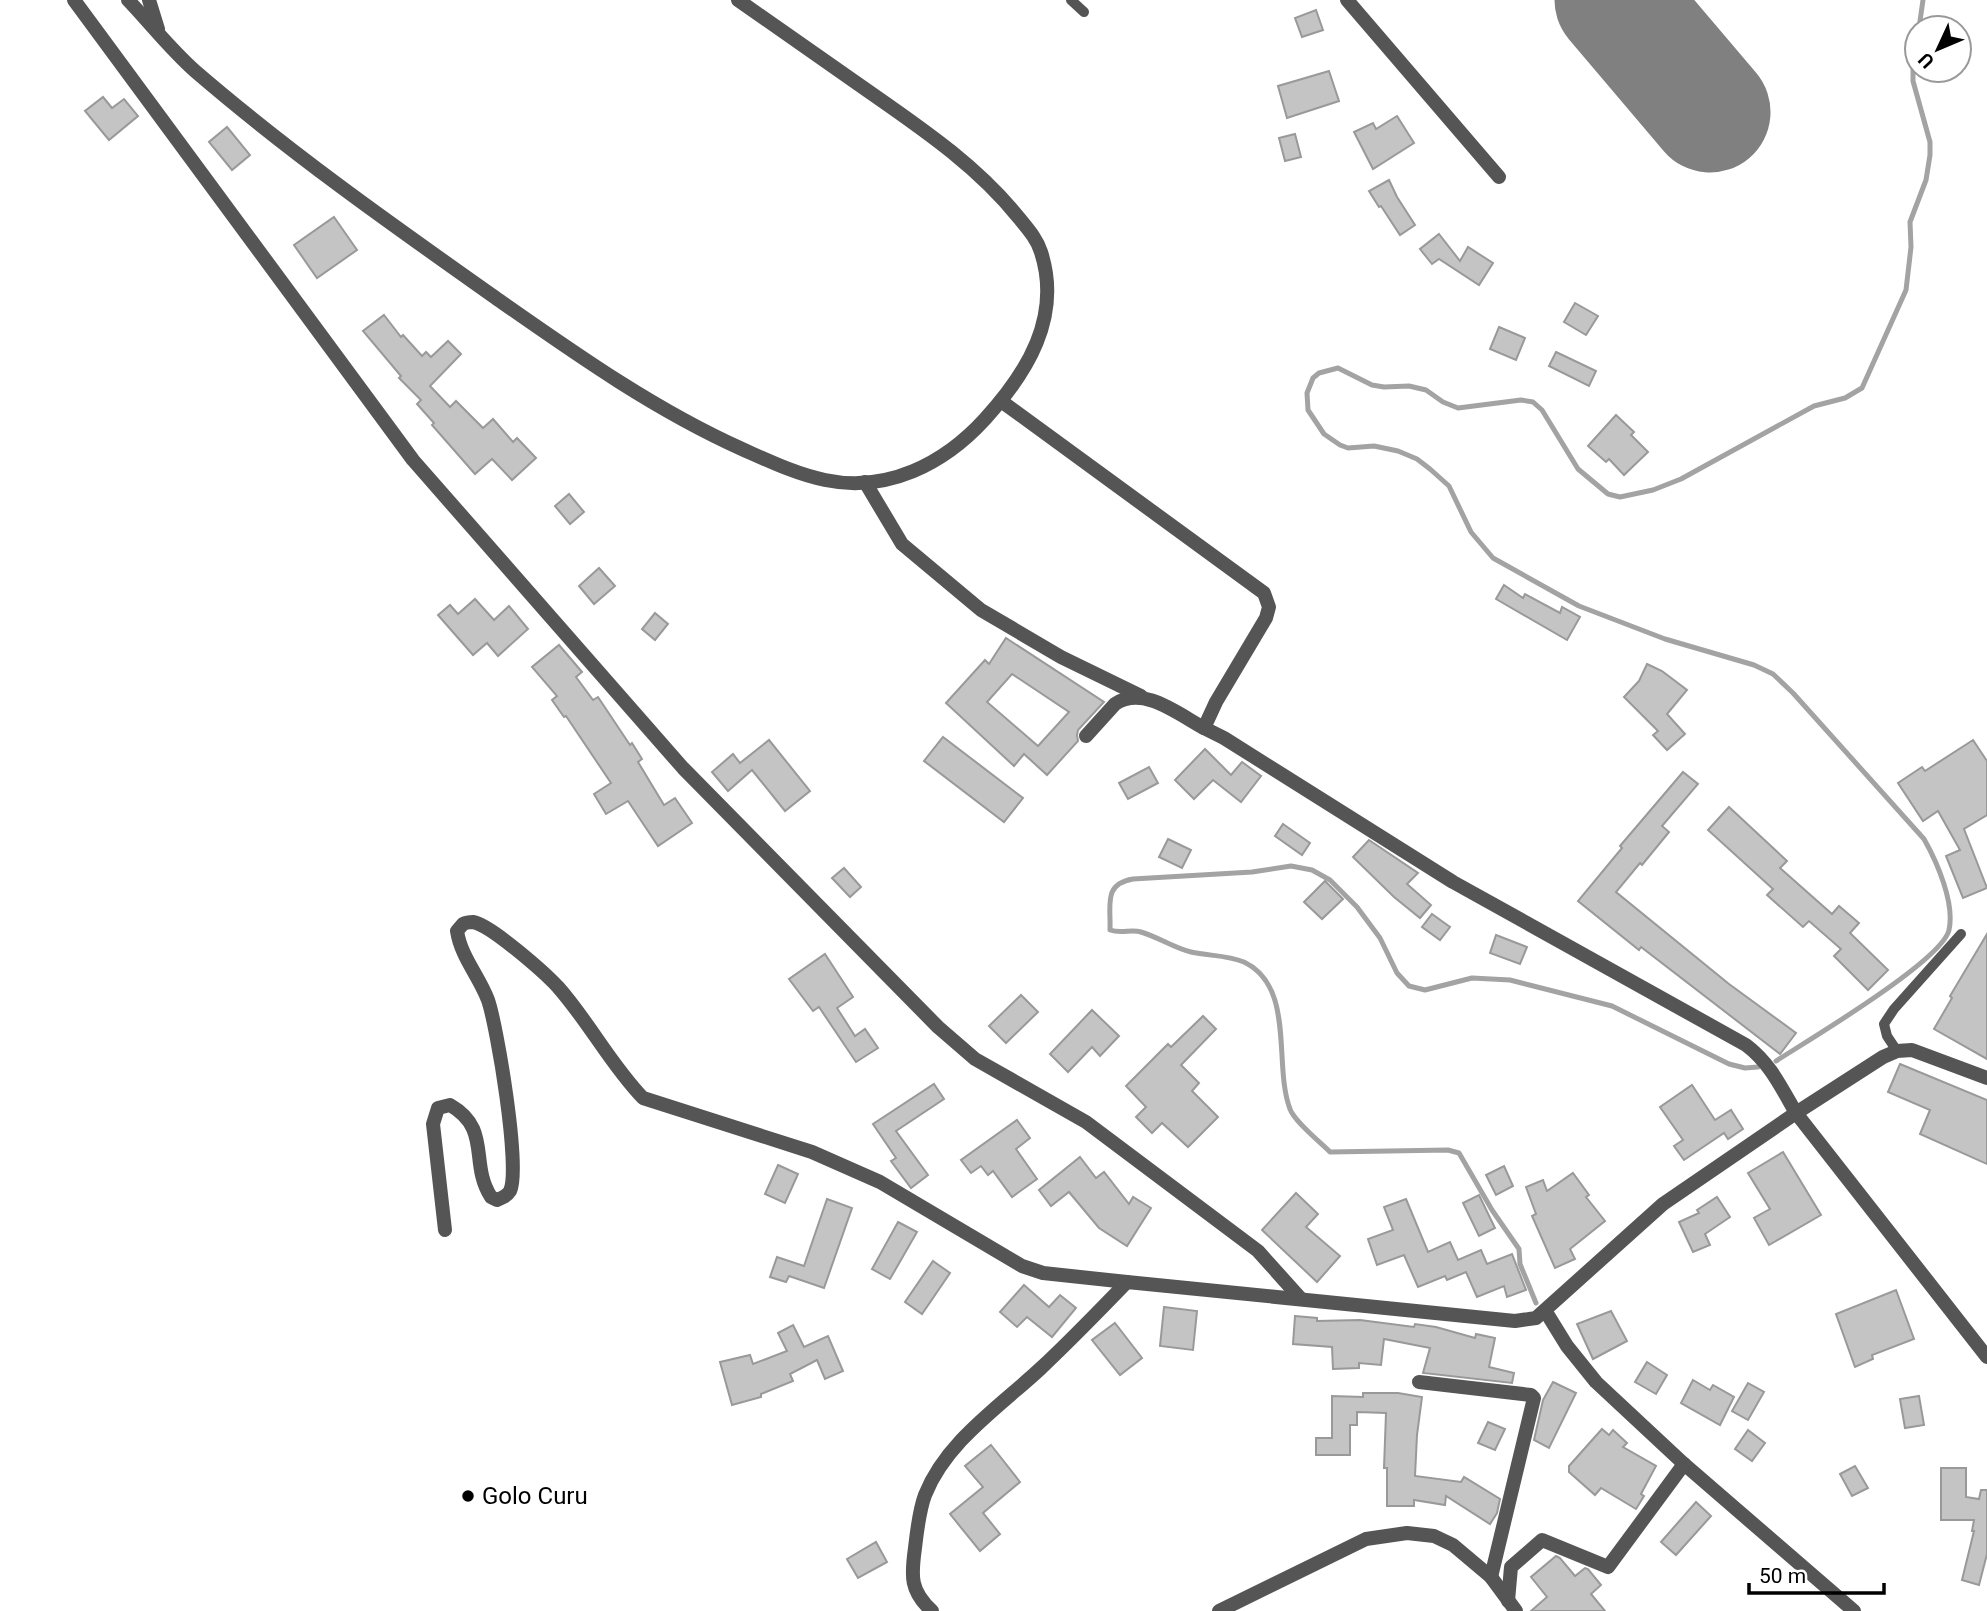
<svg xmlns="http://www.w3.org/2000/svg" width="1987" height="1611" viewBox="0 0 1987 1611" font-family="Roboto,sans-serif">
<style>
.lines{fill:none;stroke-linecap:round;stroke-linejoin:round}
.stream{stroke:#a3a3a3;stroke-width:5}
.runway{stroke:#808080;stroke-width:121}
.building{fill:#c4c4c4;stroke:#999;stroke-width:2;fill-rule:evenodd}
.service{stroke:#555;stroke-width:10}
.minor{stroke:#555;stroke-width:14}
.poi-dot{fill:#000;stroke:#fff;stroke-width:2.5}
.labels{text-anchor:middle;stroke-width:7;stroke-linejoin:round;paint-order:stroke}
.poi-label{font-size:24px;fill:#000;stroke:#fff;text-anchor:start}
</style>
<rect width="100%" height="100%" fill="#fff"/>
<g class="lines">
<!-- stream -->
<g class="stream">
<path d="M1919 28 1923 0"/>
<path d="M1776 1061C1807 1041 1942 961 1949 930 1955 903 1937 862 1924 839L1793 693 1773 674 1754 665 1665 639 1579 606 1493 558 1471 532 1449 486 1430 469 1417 459 1398 451 1374 446 1348 448 1340 445 1324 434 1308 410 1307 393 1313 378 1319 373 1338 368 1372 385 1384 387 1409 386 1426 390 1443 402 1458 408 1521 400 1533 402 1542 410 1578 469 1608 494 1620 497 1653 490 1681 479 1814 406 1845 398 1862 388 1906 290 1911 247 1910 222 1926 180 1930 155V142L1913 81V65L1917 39"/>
<path d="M1536 1303 1520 1264 1519 1249 1492 1210 1459 1153 1448 1150 1330 1152C1320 1142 1294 1121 1290 1109 1273 1065 1296 987 1244 962 1227 955 1209 956 1191 952 1174 948 1158 937 1141 932 1131 929 1121 934 1110 930 1111 905 1103 884 1133 879L1252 872 1291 866 1312 870 1330 880 1357 907 1380 938 1397 973 1409 986 1425 990 1472 978 1510 980 1612 1006 1729 1064 1745 1068 1758 1067"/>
</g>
<!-- runway -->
<path class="runway" d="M1615 0 1710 112"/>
</g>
<!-- building -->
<g class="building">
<path d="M1316 10 1323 30 1302 37 1295 18Z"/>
<path d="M1329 71 1339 101 1287 118 1278 86Z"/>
<path d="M103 97 112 108 124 99 138 116 109 140 85 111Z"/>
<path d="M1397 116 1414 143 1373 169 1354 132 1373 123 1376 129Z"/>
<path d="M227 127 250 155 232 170 209 142Z"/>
<path d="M1295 134 1301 157 1285 161 1279 138Z"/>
<path d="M1389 180 1397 197 1415 225 1400 235 1381 206 1379 207 1369 191Z"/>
<path d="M334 217 357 250 317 278 294 245Z"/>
<path d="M1439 234 1460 261 1468 247 1493 263 1479 285 1439 259 1432 264 1420 249Z"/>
<path d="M1575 303 1598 316 1586 335 1564 322Z"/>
<path d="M384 315 401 337 403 335 422 356 426 352 431 357 448 341 461 354 430 386 450 407 456 401 483 428 493 419 513 442 517 438 536 458 512 480 492 459 475 474 432 425 434 423 417 404 421 400 399 378 401 376 363 331Z"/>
<path d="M1499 327 1525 338 1516 360 1490 349Z"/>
<path d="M1556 352 1596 371 1589 386 1549 366Z"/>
<path d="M1616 415 1634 432 1631 435 1648 452 1624 475 1609 459 1606 462 1588 446Z"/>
<path d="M569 494 584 512 570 524 555 506Z"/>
<path d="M599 568 615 586 594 604 579 586Z"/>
<path d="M1504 585 1523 598 1525 594 1560 613 1562 607 1580 617 1567 640 1496 599Z"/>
<path d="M475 599 494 620 509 606 528 629 498 656 487 643 473 655 438 615 450 605 458 614Z"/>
<path d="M655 613 668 624 655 640 642 629Z"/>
<path d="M1006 638 1104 702 1078 730 1077 735 1078 741 1047 775 1024 754 1014 766 946 703 985 660 989 664ZM1012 674 1069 712 1038 746 987 702Z"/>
<path d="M559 645 582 672 576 677 593 700 598 697 630 745 632 743 642 759 638 762 664 805 675 798 692 823 658 846 628 801 606 814 594 794 611 783 566 716 564 717 552 700 557 696 532 667Z"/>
<path d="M1647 664 1662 671 1687 690 1667 714 1685 734 1667 750 1653 735 1658 731 1624 697 1639 681Z"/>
<path d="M943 737 1023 798 1004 822 924 761Z"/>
<path d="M769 740 810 791 785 811 752 770 728 791 712 772 733 754 740 763Z"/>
<path d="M1973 740 1987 761V815L1964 829 1987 888 1963 898 1946 856 1960 850 1938 811 1923 821 1898 783 1922 767 1925 771Z"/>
<path d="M1205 749 1231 775 1242 762 1261 776 1241 802 1213 780 1194 799 1175 780Z"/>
<path d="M1149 767 1158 783 1128 799 1119 783Z"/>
<path d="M1683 772 1698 784 1662 826 1669 832 1642 865 1640 863 1616 892 1729 984 1796 1033 1780 1054 1641 947 1639 950 1578 901 1622 848 1620 846Z"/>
<path d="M1729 807 1787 861 1780 868 1832 914 1839 906 1859 923 1850 933 1888 970 1868 990 1834 956 1841 949 1809 921 1803 927 1767 895 1773 889 1708 830Z"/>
<path d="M1283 824 1310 843 1302 855 1275 836Z"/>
<path d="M1168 839 1191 850 1182 868 1159 857Z"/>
<path d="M1369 840 1418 873 1407 884 1431 905 1420 918 1394 897 1353 857Z"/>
<path d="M844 868 861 887 850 897 832 878Z"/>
<path d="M1325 881 1343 899 1322 919 1304 902Z"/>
<path d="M1432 914 1450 927 1440 940 1422 927Z"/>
<path d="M1987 934V1059L1934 1029 1952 998 1950 996Z"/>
<path d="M1496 935 1527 947 1520 964 1490 953Z"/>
<path d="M825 954 853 997 837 1008 855 1036 865 1029 878 1048 856 1062 819 1007 813 1011 789 979Z"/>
<path d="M1021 995 1038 1012 1006 1043 989 1026Z"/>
<path d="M1092 1010 1119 1036 1100 1056 1092 1047 1068 1072 1050 1054Z"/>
<path d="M1203 1016 1216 1029 1181 1065 1199 1083 1192 1091 1218 1117 1188 1147 1162 1123 1152 1133 1136 1117 1146 1107 1126 1086 1168 1044 1171 1047Z"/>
<path d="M1900 1064 1987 1100V1164L1920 1134 1930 1110 1888 1092Z"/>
<path d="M934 1084 944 1099 896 1131 928 1175 911 1188 891 1161 896 1158 873 1124Z"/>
<path d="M1692 1085 1715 1120 1731 1110 1743 1129 1728 1139 1724 1133 1684 1160 1674 1146 1683 1140 1660 1107Z"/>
<path d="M1017 1120 1030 1138 1016 1149 1037 1179 1012 1197 993 1171 988 1175 981 1166 971 1173 961 1160Z"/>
<path d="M1783 1152 1821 1215 1769 1245 1754 1218 1770 1209 1748 1173Z"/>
<path d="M1080 1157 1096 1178 1104 1172 1129 1204 1133 1197 1151 1208 1127 1246 1099 1228 1069 1192 1051 1206 1039 1190Z"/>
<path d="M778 1165 798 1174 785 1203 765 1194Z"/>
<path d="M1504 1166 1513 1186 1496 1195 1486 1175Z"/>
<path d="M1573 1173 1589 1195 1586 1197 1605 1221 1570 1249 1575 1259 1555 1268 1532 1216 1536 1214 1526 1187 1543 1180 1547 1191Z"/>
<path d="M1296 1193 1318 1214 1306 1227 1340 1256 1317 1282 1262 1230Z"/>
<path d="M1479 1195 1495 1228 1479 1236 1463 1203Z"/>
<path d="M1717 1197 1730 1217 1705 1234 1710 1245 1693 1252 1679 1222 1699 1213 1697 1210Z"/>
<path d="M827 1199 852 1208 824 1288 789 1276 786 1282 770 1277 777 1257 804 1266Z"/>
<path d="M1406 1199 1428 1252 1450 1242 1458 1260 1481 1250 1487 1264 1512 1254 1526 1290 1507 1297 1504 1286 1477 1297 1466 1272 1447 1280 1445 1276 1418 1287 1404 1255 1377 1265 1368 1239 1393 1230 1384 1207Z"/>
<path d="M898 1222 917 1232 890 1279 872 1269Z"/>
<path d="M933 1261 950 1273 922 1314 905 1302Z"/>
<path d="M1024 1285 1049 1307 1060 1295 1076 1308 1052 1337 1027 1317 1017 1327 1000 1312Z"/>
<path d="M1896 1290 1914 1339 1872 1355 1873 1359 1855 1367 1836 1314Z"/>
<path d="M1164 1307 1197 1311 1193 1350 1160 1346Z"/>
<path d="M1611 1311 1627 1341 1593 1359 1577 1324Z"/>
<path d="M1295 1316 1317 1318V1321L1360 1320 1414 1327 1415 1324 1436 1327 1475 1338 1476 1334 1495 1338 1489 1367 1514 1373 1512 1383 1423 1373 1430 1348 1384 1339 1381 1365 1359 1363V1368L1333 1369 1332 1347 1293 1344Z"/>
<path d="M1115 1323 1142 1358 1120 1375 1092 1340Z"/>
<path d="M793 1325 804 1347 828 1336 843 1371 825 1379 817 1360 790 1374 793 1381 761 1394V1397L732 1405 720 1362 750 1355 753 1364 787 1351 778 1333Z"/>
<path d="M1647 1362 1667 1375 1656 1394 1635 1382Z"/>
<path d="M1693 1380 1710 1390 1713 1385 1734 1397 1720 1425 1681 1403Z"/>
<path d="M1553 1382 1576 1393 1549 1448 1534 1440 1543 1400Z"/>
<path d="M1748 1383 1764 1392 1748 1420 1732 1411Z"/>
<path d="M1363 1393H1398L1422 1397 1417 1435 1415 1476 1461 1482 1464 1477 1500 1499 1497 1513 1490 1524 1446 1496 1445 1505 1414 1500V1506H1387V1468H1384L1386 1413 1357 1412V1425H1350V1455H1316V1438H1332V1396L1363 1397Z"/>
<path d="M1919 1396 1924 1425 1905 1428 1900 1399Z"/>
<path d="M1488 1422 1505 1429 1495 1450 1478 1443Z"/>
<path d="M1602 1429 1609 1435 1613 1430 1627 1443 1623 1447 1656 1466 1641 1494 1644 1496 1636 1509 1601 1488 1595 1495 1569 1472V1466Z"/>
<path d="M1748 1430 1765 1443 1752 1461 1735 1449Z"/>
<path d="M991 1445 1020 1482 983 1513 1000 1534 980 1551 950 1514 983 1487 965 1466Z"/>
<path d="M1855 1466 1868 1488 1852 1496 1840 1474Z"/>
<path d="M1941 1468H1966V1497L1979 1499 1981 1490H1987V1554L1979 1585 1962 1580 1974 1531H1972L1974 1520H1941Z"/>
<path d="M1696 1502 1711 1516 1676 1555 1661 1542Z"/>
<path d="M876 1542 887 1562 858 1578 847 1559Z"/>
<path d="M1556 1556 1560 1558 1575 1576 1585 1568 1588 1569 1601 1585 1591 1594 1605 1611H1531L1547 1597 1531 1577Z"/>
</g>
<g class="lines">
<!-- service -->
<g class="service">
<path d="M1071 0 1084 12"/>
<path d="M1897 1051 1887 1036 1884 1024 1894 1009 1961 934"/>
</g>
<!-- minor -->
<g class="minor">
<path d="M74 0 413 460 683 768 938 1027 975 1059 1086 1122 1258 1251 1301 1299"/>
<path d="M128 0C150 23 171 50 195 71 289 152 391 224 493 296 573 352 653 409 742 449 769 461 796 474 825 480 887 493 944 464 985 419 1027 373 1062 317 1041 252 1037 239 1028 229 1019 218 975 163 915 124 858 84 818 56 778 28 738 0"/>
<path d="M149 0 158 29"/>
<path d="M1347 0 1499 177"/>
<path d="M1001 401 1264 593 1269 607 1266 618 1216 702 1204 728 1224 738 1453 882 1746 1045C1770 1063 1781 1087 1796 1113L1987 1357"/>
<path d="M865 482 902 544 981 610 1061 657 1141 696"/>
<path d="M1086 736 1115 704C1143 685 1178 714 1204 728"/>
<path d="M445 1230 433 1124 438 1108 450 1105C492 1129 469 1163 491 1197L497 1200C502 1198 507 1196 510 1191 521 1169 497 1026 488 1000 479 976 461 957 457 931L463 924C465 923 471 922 473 922 491 925 545 973 558 987 589 1022 611 1065 643 1098L812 1152 880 1182 1022 1266 1043 1273 1127 1282"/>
<path d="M1546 1312 1567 1346 1596 1382 1684 1464 1854 1611"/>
<path d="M1419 1382 1531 1395 1534 1398 1491 1577"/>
<path d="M1508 1601 1511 1567 1542 1540 1608 1567 1684 1464"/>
<path d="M932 1611C910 1591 911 1576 915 1548 917 1531 919 1511 925 1495 946 1442 999 1407 1040 1369 1070 1341 1099 1311 1127 1282L1515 1321 1536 1318 1663 1204 1796 1113 1883 1057 1897 1051 1912 1050 1987 1078"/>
<path d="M1219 1611 1366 1539 1407 1533 1434 1536 1453 1545 1491 1577 1516 1611"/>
</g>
</g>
<!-- markers -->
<circle class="poi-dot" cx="468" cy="1496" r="7"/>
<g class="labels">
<!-- poi labels -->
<g class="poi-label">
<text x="482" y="1504">Golo Curu</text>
</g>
</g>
<!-- north arrow -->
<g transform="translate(1938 49) rotate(226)"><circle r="33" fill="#ffffff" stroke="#999999" stroke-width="2"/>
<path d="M0-5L12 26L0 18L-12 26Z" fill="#000000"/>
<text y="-10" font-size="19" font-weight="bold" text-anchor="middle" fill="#000000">U</text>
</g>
<!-- scale -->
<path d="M1749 1583v10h135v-10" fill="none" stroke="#000000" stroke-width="3.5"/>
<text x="1759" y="1583" font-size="21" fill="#000000" stroke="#ffffff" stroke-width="5" paint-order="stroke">50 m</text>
</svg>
